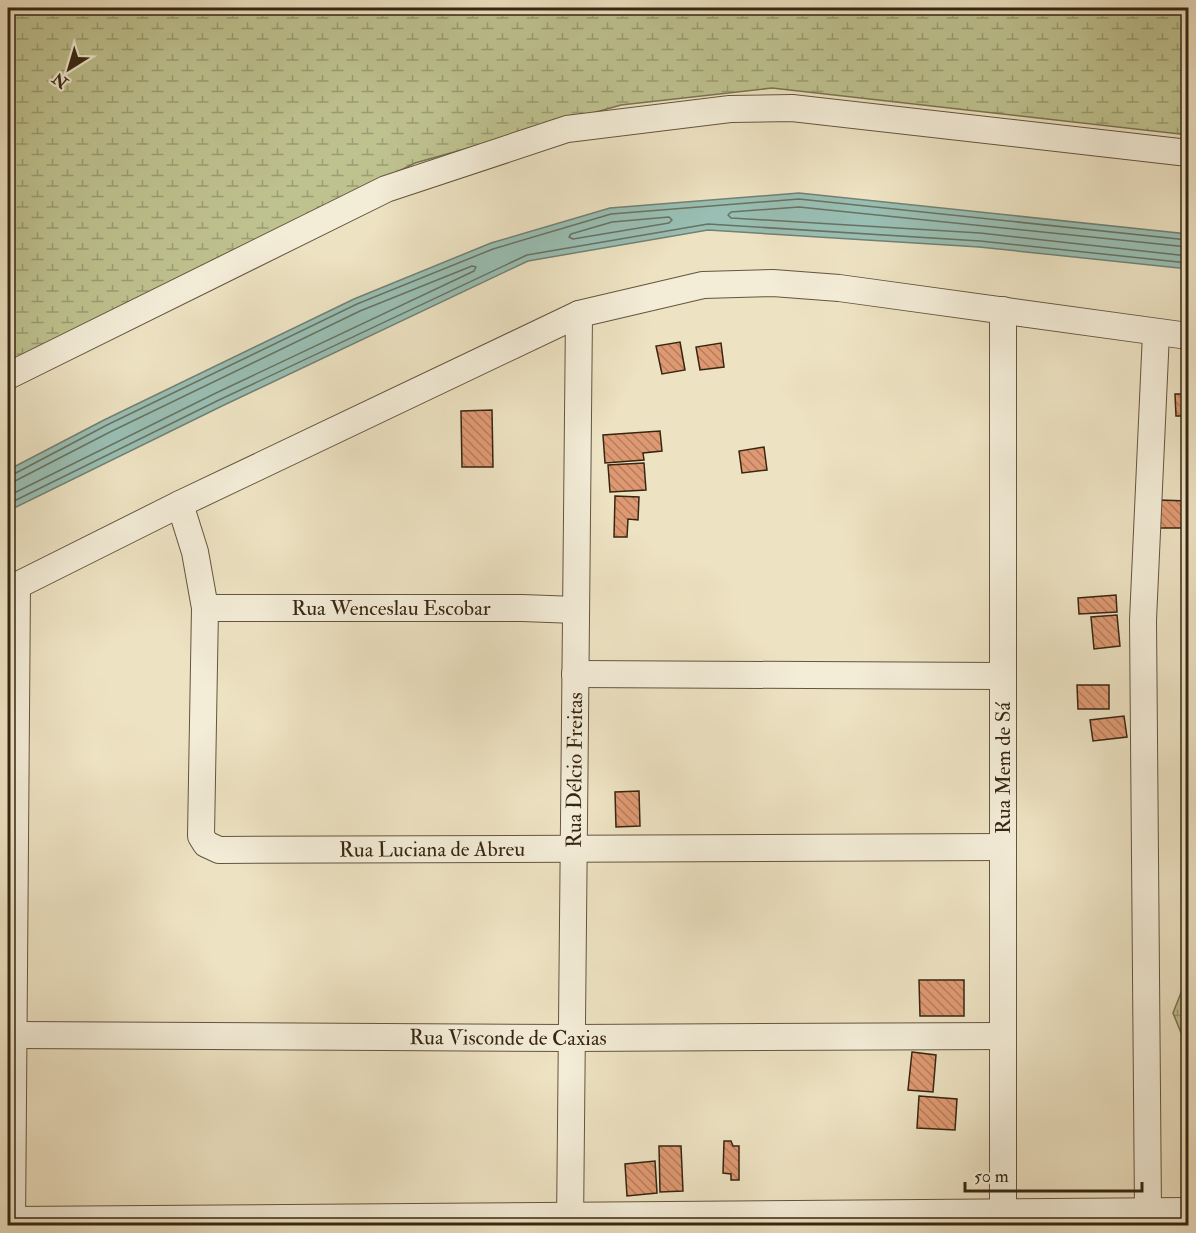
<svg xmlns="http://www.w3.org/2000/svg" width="1196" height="1233" viewBox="0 0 1196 1233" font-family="'IM FELL Double Pica',serif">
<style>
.wetland{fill:url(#wetland-marsh);stroke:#7a7450;stroke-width:1.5}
.water{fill:#99beb3;stroke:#718173;stroke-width:1.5}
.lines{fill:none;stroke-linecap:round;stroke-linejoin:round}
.shore{stroke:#687262;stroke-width:1.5}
.building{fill:url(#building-back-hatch);stroke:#362612;stroke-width:1.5}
.minor-casing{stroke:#64553e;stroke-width:28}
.minor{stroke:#f3ecd7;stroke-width:26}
.labels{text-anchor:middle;stroke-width:6;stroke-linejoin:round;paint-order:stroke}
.street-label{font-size:21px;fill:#362612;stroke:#f3ecd7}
</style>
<defs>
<pattern id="wetland-marsh" width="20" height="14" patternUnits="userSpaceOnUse" patternTransform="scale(1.5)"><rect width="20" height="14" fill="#bec28f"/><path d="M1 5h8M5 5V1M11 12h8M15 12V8" fill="none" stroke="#9b9d73"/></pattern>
<pattern id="building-back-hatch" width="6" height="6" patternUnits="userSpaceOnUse" patternTransform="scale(1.5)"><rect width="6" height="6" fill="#df9972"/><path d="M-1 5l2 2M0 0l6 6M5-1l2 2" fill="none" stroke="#b67d5c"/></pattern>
</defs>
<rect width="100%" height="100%" fill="#ede2c2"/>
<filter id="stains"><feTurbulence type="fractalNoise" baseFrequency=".00333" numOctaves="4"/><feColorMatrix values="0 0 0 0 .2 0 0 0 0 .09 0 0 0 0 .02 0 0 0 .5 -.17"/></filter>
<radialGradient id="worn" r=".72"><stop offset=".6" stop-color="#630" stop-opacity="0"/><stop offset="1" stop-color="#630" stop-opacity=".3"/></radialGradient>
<!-- wetland -->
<g class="wetland">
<path d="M8 8H1188V135L772 88 621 105 415 163 8 366Z"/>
<path d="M1188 975V1050L1173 1013Z"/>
</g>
<!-- water -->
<path class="water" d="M799 193 1188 234V269L979 247 708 230 528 261 222 406 8 511V470L104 420 354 299 491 243 610 208Z"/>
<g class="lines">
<!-- shore -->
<g class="shore">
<path d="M669 217 672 220 669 223 573 239 569 237 571 234 612 222Z"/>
<path d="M1188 247 799 207 731 212 728 215 731 218 980 233 1188 256"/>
<path d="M8 475H12L107 425 357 304 493 249 611 214 799 199 1188 240"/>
<path d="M8 483 15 481 110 432 360 311 472 266 476 267 474 271 216 393 8 496"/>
<path d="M8 504 219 400 527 255 708 224 980 241 1188 263"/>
</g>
</g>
<!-- building -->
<g class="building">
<path d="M680 342 685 370 662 374 656 346Z"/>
<path d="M721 343 724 367 700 370 696 347Z"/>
<path d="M1175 394H1188V416H1176Z"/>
<path d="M492 410 493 467H462L461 411Z"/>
<path d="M660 431 662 451 643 453 644 460 605 463 603 435Z"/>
<path d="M764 447 767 470 742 473 739 451Z"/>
<path d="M644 463 646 490 610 492 608 465Z"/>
<path d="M615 496 639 497 638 520 628 519 627 537H614Z"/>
<path d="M1159 500 1188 501V528H1159Z"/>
<path d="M1116 595 1117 612 1079 614 1078 598Z"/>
<path d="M1117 615 1120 646 1094 649 1091 617Z"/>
<path d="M1077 685H1109V709H1078Z"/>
<path d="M1124 716 1127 737 1093 741 1090 720Z"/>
<path d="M639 791 640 826 616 827 615 792Z"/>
<path d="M919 980H964V1016H920Z"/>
<path d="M912 1052 936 1055 933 1092 908 1090Z"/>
<path d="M919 1096 957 1099 955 1130 917 1128Z"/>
<path d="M724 1141H731L733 1146H739V1180H731V1174L723 1173Z"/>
<path d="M659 1146H681L683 1191 660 1192Z"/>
<path d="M655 1161 657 1193 627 1196 625 1164Z"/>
</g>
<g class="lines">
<!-- minor casing -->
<g class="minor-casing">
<g id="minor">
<path d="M8 376 386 189 567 129 730 109 792 108 1188 153"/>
<path id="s1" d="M180 504 195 552 205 608 201 836 206 844 219 850 1003 847"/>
<path d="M8 590 180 504 579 314 703 285 773 283 839 288 1188 336"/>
<path id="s2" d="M205 608H522L576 610"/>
<path d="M575 674 1003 676"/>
<path id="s3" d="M14 1035 572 1038 1003 1036"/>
<path d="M1148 1211 1143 620 1156 333"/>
<path d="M12 1220 1188 1211"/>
<path d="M12 1226 17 585"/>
<path id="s4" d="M570 1226 579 314"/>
<path d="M1003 1226V310"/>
</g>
</g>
<!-- minor -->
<use href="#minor" class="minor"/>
</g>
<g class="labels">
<!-- street labels -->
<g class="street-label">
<text dy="7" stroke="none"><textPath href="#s2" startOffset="186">Rua Wenceslau Escobar</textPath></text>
<text transform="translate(1003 768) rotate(-90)" y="7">Rua Mem de Sá</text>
<text dy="7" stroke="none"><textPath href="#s4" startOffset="456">Rua Délcio Freitas</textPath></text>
<text dy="7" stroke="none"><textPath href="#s1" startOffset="572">Rua Luciana de Abreu</textPath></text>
<text dy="7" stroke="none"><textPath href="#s3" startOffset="494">Rua Visconde de Caxias</textPath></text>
</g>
</g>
<!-- margin -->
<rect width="1196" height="1233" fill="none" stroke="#ede2c2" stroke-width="30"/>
<rect x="9" y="9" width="1178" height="1215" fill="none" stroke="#362612" stroke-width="3"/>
<rect x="15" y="15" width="1166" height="1203" fill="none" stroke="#362612" stroke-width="1.5"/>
<!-- north arrow -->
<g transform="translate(69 69) rotate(217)" stroke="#f3ecd7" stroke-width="4.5" paint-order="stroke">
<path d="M0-4.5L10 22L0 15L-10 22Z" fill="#362612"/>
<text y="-9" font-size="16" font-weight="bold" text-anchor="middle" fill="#362612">N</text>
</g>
<!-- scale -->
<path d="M965 1182v9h177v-9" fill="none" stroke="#362612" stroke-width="3"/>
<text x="974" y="1182" font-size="18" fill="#362612" stroke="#f3ecd7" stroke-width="4.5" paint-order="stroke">50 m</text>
<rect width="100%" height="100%" filter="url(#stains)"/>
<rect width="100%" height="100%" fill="url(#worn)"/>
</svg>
